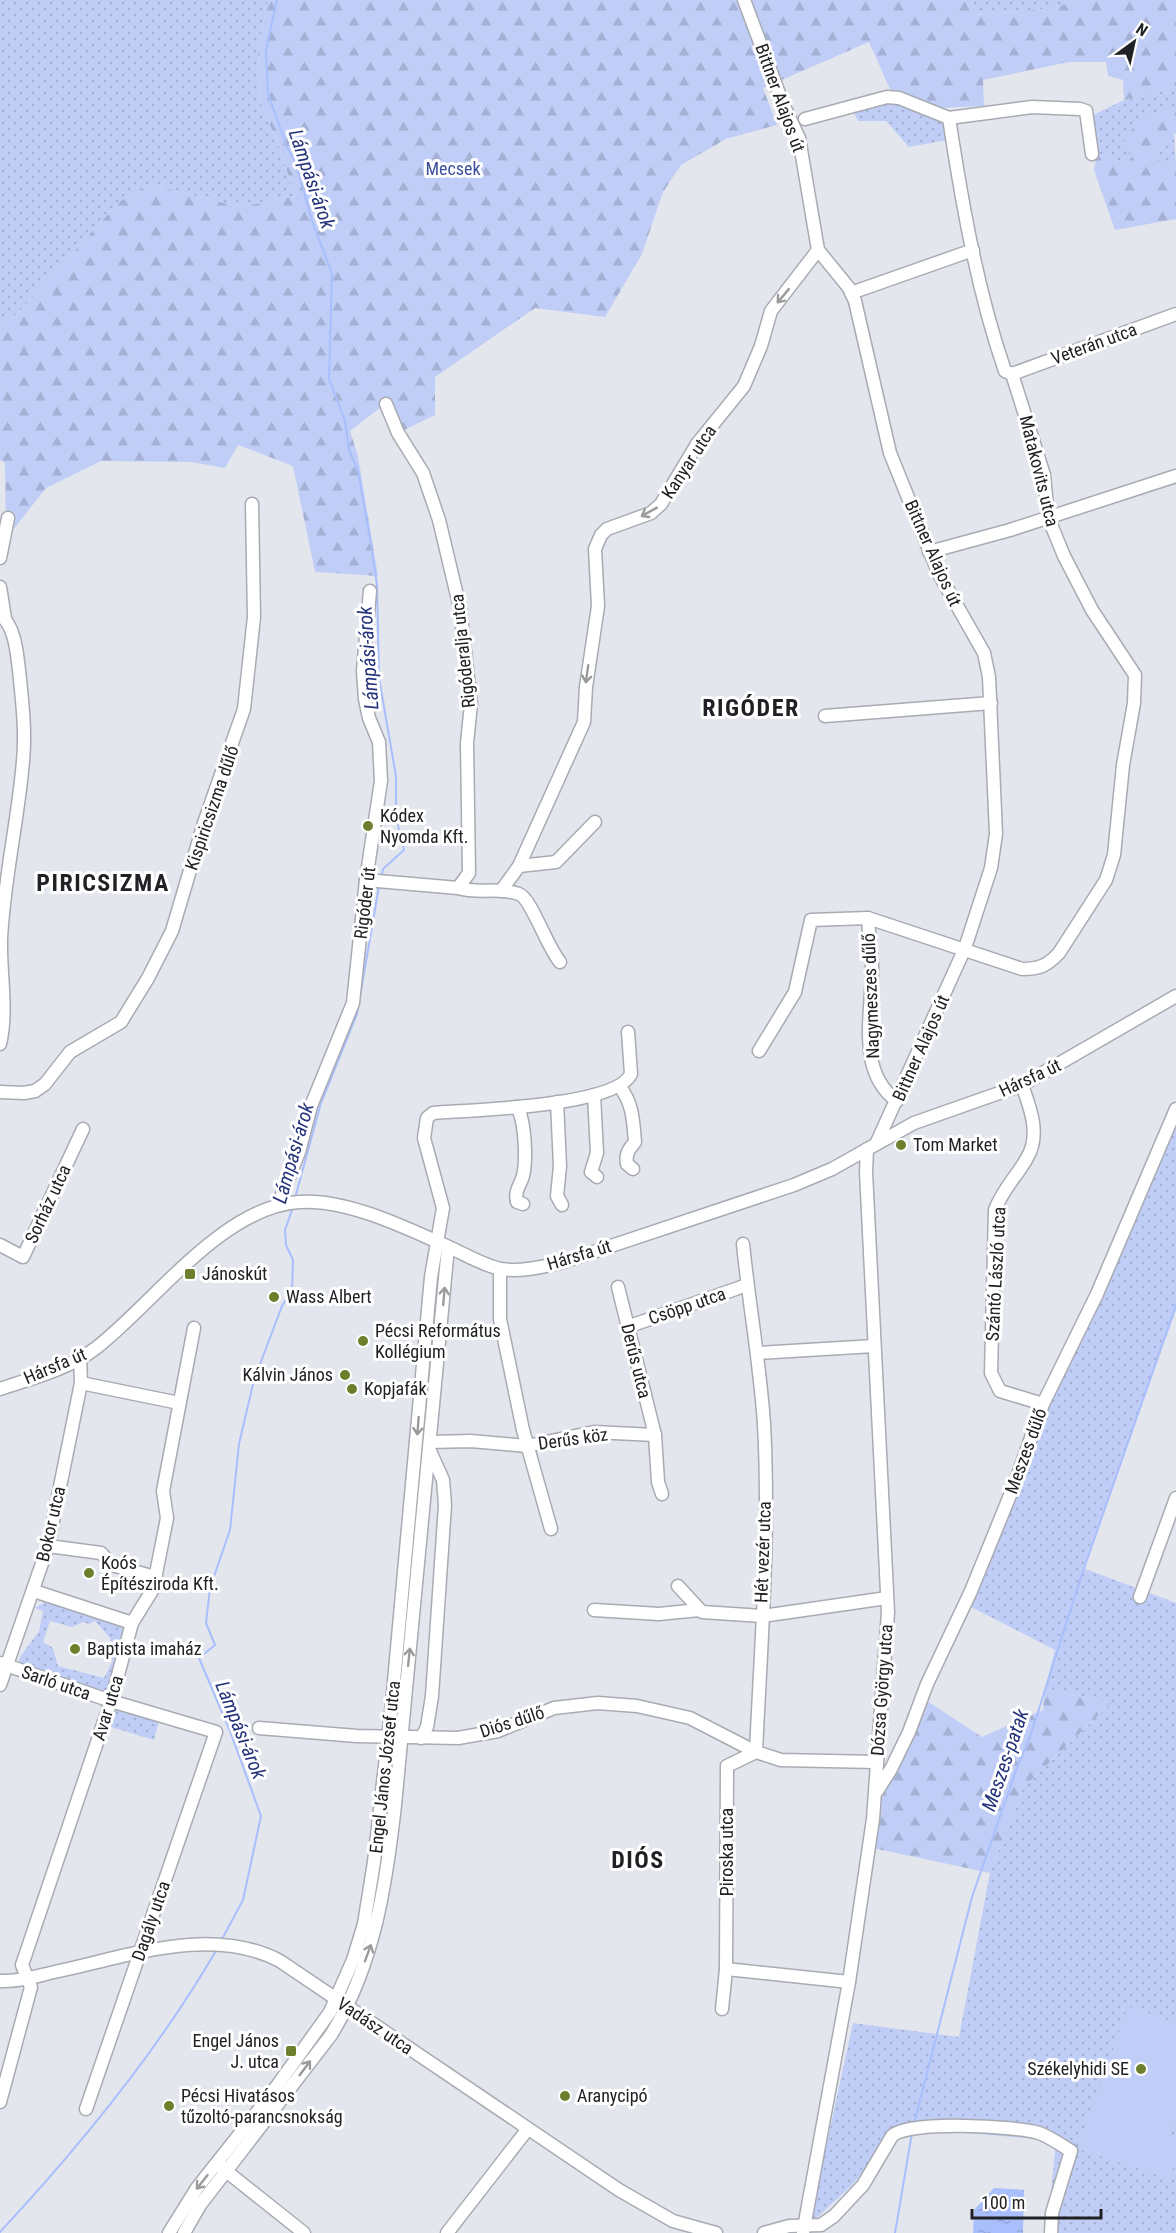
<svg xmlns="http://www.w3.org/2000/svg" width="1176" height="2233" viewBox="0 0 1176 2233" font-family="'Roboto Condensed',sans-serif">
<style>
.green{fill:url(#green-dots)}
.forest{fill:url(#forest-firs)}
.pitch{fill:#c0cef7}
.water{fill:url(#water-ripples)}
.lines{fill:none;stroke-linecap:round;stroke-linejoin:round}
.stream{stroke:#a9befc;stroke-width:2}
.minor-casing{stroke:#a8abb2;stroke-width:15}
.minor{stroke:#fff;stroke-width:12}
.oneway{stroke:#9b9b9c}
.poi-dot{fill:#6d7e2d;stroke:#fff;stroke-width:2}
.labels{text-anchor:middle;stroke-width:6;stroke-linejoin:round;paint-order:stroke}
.street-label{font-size:18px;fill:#202124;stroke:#fff}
.park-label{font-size:18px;fill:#3b4e98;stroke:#fff}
.poi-label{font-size:18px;fill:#202124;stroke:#fff;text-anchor:start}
.water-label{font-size:20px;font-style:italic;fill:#24337a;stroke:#fff}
.district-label{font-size:24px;font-weight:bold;letter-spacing:1.5px;fill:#202124;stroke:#fff}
</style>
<defs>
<pattern id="green-dots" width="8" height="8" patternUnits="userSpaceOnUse" patternTransform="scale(1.5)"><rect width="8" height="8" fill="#c0cef7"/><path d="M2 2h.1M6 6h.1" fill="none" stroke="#a5b1d4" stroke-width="1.8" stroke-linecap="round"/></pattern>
<pattern id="forest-firs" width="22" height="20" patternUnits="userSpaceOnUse" patternTransform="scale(1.5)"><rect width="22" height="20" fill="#c0cef7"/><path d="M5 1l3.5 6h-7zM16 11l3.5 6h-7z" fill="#a5b1d4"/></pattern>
<pattern id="water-ripples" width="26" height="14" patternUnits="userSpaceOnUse" patternTransform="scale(1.5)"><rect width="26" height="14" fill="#a9befc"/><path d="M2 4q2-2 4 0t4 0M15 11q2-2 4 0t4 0" fill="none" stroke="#91a3d8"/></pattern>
</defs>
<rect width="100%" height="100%" fill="#e4e6ee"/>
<!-- green -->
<g class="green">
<path d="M0 0H268L258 51 260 101 279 146 295 196 240 207 151 185 120 201 17 314 0 325Z"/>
<path d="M972 0H1073L1056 8 976 15Z"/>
<path d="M1176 86V110H1163L1128 164 1097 153 1091 116 1124 100Z"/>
<path d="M890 100 945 120 947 140 909 147 886 121H858L853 111Z"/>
<path d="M1174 132 1176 165 1156 160 1163 145Z"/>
<path d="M1176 1109V1310L1083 1568 1176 1603V2233H1047L1056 2141 903 2127 850 2187 809 2225 853 2023 959 2037 990 1873 1023 1788 1111 1703 1045 1688 1055 1650 969 1606 1043 1404Z"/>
<path d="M45 1602 121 1625 125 1633 122 1645 110 1641V1638L95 1621 89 1624 83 1622 72 1627 50 1621 43 1642 53 1648 58 1666 104 1678 113 1660 104 1655 106 1650 121 1656 111 1690 105 1693 23 1666 19 1662 20 1657 39 1631 43 1611 35 1608Z"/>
<path d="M116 1709 159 1721 154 1740 111 1727Z"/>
</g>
<!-- forest -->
<g class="forest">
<path d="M268 0H972L977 15 1056 8 1073 0H1176V86L1124 100 1123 80 1108 76 1106 62H1069L983 80 984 106 938 108 890 89 869 42 763 88 777 125 726 139 681 165 663 192 642 254 605 317 535 308 435 377V415L398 433 385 404 350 431 358 456 378 576 315 572 293 466 238 445 225 468 191 462 101 461 46 488 6 539 5 463 0 460V325L17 314 120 201 151 185 240 207 295 196 279 146 260 101 258 51Z"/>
<path d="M1163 110H1176V134L1174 133 1163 145 1156 159 1176 165V219L1115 230 1094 170 1097 153 1128 164 1133 156 1122 148C1130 126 1141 118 1163 110Z"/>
<path d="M1045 1688 1111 1703 1023 1788 990 1873 873 1848 882 1797 927 1701 982 1737 1043 1710Z"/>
</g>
<!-- pitch -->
<path class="pitch" d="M1128 2006 1176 2023V2116L1169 2137 1176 2140V2161L1169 2179 1078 2149Z"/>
<!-- water -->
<path class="water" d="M994 2188 1024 2190 1023 2233H973L974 2210Z"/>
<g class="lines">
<!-- stream -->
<g class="stream">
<path d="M277 0 266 50 268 94 287 147 296 163 312 221 332 274 329 379 345 421 349 450 358 471 371 544 377 585 379 678 396 776V818L404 850 383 869 381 878"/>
<path d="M295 1198 321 1103 357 1014 379 886"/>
<path d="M221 1941 243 1900 261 1816 230 1731 199 1658 215 1645 206 1623 210 1588 230 1530 239 1444 254 1380 282 1306 292 1291 293 1260 286 1245 285 1230 293 1207"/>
<path d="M914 2124 972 1897 1018 1765 1030 1737 1081 1577 1176 1305"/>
<path d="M0 2232C81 2145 158 2051 217 1949"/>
<path d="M895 2233 912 2133"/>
</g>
<!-- minor casing -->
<g class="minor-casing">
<g id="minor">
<path d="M744 0 783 104 799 138 818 250 849 288 855 301 890 453 939 574 984 653 989 677 996 834 991 868 965 948 877 1142"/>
<path d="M949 118 1032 107 1080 109 1086 111 1092 154"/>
<path d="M805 119 887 97 899 98 949 118C962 203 977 290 1005 371L1012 374 1044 475 1048 517 1064 556 1092 610 1135 675 1134 703 1123 765 1114 855 1106 880 1059 953C1047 966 1039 969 1022 969L868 918"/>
<path d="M851 293 973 250"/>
<path d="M1012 374 1176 314"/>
<path d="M929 552 1010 530 1176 476"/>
<path d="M0 558 8 518"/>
<path d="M0 587 5 618"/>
<path d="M0 615C15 625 17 654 19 670 22 700 26 730 23 761 18 821 4 879 1 939 0 973 8 1010 0 1044"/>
<path d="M825 716 991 703"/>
<path d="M519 866 584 722 586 687 598 606 595 549 601 535 607 529 651 513 661 504 697 444 744 386 761 346 771 311 818 250"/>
<path d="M366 880 458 888 469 873 467 743 471 704 460 608 439 520 423 473 398 433 386 404"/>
<path d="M458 888C478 894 500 887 519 894 531 898 547 947 560 962"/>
<path d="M501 891 519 866 556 862 595 822"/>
<path d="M759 1051 795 992 811 920 868 918C869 934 871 950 872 965 873 1010 855 1071 897 1101"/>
<path d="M1022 1085C1030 1107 1041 1135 1027 1158 1017 1176 1002 1190 995 1210L991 1373 1000 1391 1043 1404"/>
<path d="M620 1087C633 1104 633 1120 635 1142 629 1149 625 1154 627 1164L633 1169"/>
<path d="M0 1092 24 1093 35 1091 45 1084 70 1052 121 1022 148 978 172 931 204 823 244 709 254 617 252 504"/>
<path d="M594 1095 597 1153 591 1172 597 1177"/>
<path d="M557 1102 560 1166 557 1196 562 1205"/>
<path d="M517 1107C525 1120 527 1160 523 1176 520 1186 514 1191 517 1202L523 1204"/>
<path d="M278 1205 299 1152 311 1106 353 1003 366 880 381 781 379 742 369 718 365 699 363 671 370 591"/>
<path d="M0 1245 23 1257 83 1129"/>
<path d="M500 1269V1319L523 1430 551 1529"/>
<path d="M618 1287 655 1435 658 1482 662 1494"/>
<path d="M627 1327 747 1285"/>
<path d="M759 1353 874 1346"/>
<path d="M81 1383 179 1403"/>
<path d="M0 1389C32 1378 69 1369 96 1348 155 1302 222 1207 299 1202 346 1198 409 1229 451 1248 466 1255 485 1266 501 1269 521 1272 541 1267 560 1263L794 1185 832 1169 914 1123 1022 1085 1176 996"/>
<path d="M430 1442 471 1441 527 1446 594 1432 655 1435"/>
<path d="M48 1546 101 1553 112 1565 155 1577"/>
<path d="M678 1586 702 1612 762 1616 887 1598"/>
<path d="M34 1591 132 1623"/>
<path d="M1140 1597 1176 1498"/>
<path d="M594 1610 659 1614 699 1610"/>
<path d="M0 1663 111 1701 216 1732 86 2109"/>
<path d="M0 1685 48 1546 81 1383 80 1358"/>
<path d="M259 1728 357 1736 458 1738 498 1731 554 1708 598 1703 637 1706 690 1718 756 1752C761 1643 770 1533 764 1424 760 1364 749 1304 743 1244"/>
<path d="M421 1738 427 1727 432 1696 445 1505 443 1480 430 1451"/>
<path d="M877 1791 891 1769 909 1732 927 1684 971 1591 1015 1483 1043 1404 1097 1294 1176 1109"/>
<path d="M0 1981C20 1982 40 1975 59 1971 129 1956 212 1925 280 1961L619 2190 673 2221 716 2233"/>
<path d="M849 1982 726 1969 727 1766 756 1752 781 1760 876 1762"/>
<path d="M722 2009 726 1969"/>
<path d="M0 2102 31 1987 22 1965 111 1701 132 1623 153 1589 167 1518 163 1491 194 1328"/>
<path d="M221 2167 304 2233"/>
<path d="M169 2233 197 2188 269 2097 330 2012 353 1960 364 1924 374 1862 392 1703 431 1277 443 1208 424 1138 427 1118 433 1113C469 1110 616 1107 631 1074L628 1032"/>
<path d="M184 2233 200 2205 331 2035C374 1965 386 1886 395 1805L448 1247"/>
<path d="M447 2233 527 2130"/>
<path d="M764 2233 789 2226 821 2225 834 2216 863 2185 892 2136C908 2120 1016 2126 1039 2133 1050 2137 1061 2145 1071 2151L1052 2213 1051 2233"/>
<path d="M803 2233 849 1982 873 1819 888 1612 866 1172 867 1149"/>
</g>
</g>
<!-- minor -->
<use href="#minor" class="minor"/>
</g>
<!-- one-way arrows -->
<defs><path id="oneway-shaft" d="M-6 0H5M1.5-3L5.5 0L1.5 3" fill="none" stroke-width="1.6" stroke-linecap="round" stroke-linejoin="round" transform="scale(1.5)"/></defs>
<g class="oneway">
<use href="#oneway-shaft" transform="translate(783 296) rotate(130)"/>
<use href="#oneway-shaft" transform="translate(649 512) rotate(151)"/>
<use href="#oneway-shaft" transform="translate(587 674) rotate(98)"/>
<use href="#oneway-shaft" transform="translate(444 1296) rotate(-85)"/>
<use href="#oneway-shaft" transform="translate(418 1426) rotate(94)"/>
<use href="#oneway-shaft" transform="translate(409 1657) rotate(-84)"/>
<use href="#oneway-shaft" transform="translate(368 1953) rotate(-70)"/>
<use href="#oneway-shaft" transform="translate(305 2068) rotate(-53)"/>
<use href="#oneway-shaft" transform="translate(202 2182) rotate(128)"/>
</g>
<!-- markers -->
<g class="poi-dot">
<circle cx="368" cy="826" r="6"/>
<circle cx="901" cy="1145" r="6"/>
<rect x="184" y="1268" width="12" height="12" rx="3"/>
<circle cx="274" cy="1297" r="6"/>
<circle cx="363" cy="1341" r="6"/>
<circle cx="345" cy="1375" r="6"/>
<circle cx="352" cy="1389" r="6"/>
<circle cx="89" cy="1573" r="6"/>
<circle cx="75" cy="1649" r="6"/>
<rect x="285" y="2045" width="12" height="12" rx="3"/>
<circle cx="1141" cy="2069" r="6"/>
<circle cx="565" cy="2096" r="6"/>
<circle cx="169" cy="2106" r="6"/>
</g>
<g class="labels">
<!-- street labels -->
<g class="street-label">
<text transform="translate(780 98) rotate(70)" y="6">Bittner Alajos út</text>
<text transform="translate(1094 344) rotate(-20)" y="6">Veterán utca</text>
<text transform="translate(689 462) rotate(-57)" y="6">Kanyar utca</text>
<text transform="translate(1039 471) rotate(76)" y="6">Matakovits utca</text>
<text transform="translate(933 553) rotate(66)" y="6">Bittner Alajos út</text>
<text transform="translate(463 651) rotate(-96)" y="6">Rigóderalja utca</text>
<text transform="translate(212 808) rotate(-71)" y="6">Kispiricsizma dűlő</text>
<text transform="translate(365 903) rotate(-83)" y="6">Rigóder út</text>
<text transform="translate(871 996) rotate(-92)" y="6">Nagymeszes dűlő</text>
<text transform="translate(921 1048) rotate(-66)" y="6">Bittner Alajos út</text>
<text transform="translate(1030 1078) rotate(-25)" y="6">Hársfa út</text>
<text transform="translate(48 1204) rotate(-65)" y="6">Sorház utca</text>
<text transform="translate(579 1255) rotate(-17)" y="6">Hársfa út</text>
<text transform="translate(996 1274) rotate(-87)" y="6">Szántó László utca</text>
<text transform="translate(687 1306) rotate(-19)" y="6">Csöpp utca</text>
<text transform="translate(636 1361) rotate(76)" y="6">Derűs utca</text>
<text transform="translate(55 1366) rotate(-23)" y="6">Hársfa út</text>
<text transform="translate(573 1439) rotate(-8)" y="6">Derűs köz</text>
<text transform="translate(1026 1451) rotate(-70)" y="6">Meszes dűlő</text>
<text transform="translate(51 1524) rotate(-77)" y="6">Bokor utca</text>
<text transform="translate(763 1552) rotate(-88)" y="6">Hét vezér utca</text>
<text transform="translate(56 1683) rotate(19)" y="6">Sarló utca</text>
<text transform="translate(882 1690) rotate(-86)" y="6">Dózsa György utca</text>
<text transform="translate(108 1708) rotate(-73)" y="6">Avar utca</text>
<text transform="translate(512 1722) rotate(-18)" y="6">Diós dűlő</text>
<text transform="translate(385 1767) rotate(-84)" y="6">Engel János József utca</text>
<text transform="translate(727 1852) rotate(-90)" y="6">Piroska utca</text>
<text transform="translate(151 1921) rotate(-71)" y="6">Dagály utca</text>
<text transform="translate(375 2026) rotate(34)" y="6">Vadász utca</text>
</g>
<!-- park labels -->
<g class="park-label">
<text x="453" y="175">Mecsek</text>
</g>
<!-- poi labels -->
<g class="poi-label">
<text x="380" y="822">Kódex<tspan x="380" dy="21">Nyomda Kft.</tspan></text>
<text x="913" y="1151">Tom Market</text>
<text x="202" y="1280">Jánoskút</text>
<text x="286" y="1303">Wass Albert</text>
<text x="375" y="1337">Pécsi Református<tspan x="375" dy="21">Kollégium</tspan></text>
<text x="333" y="1381" text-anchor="end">Kálvin János</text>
<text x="364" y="1395">Kopjafák</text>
<text x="101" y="1569">Koós<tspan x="101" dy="21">Építésziroda Kft.</tspan></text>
<text x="87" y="1655">Baptista imaház</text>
<text x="279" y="2047" text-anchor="end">Engel János<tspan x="279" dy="21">J. utca</tspan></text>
<text x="1129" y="2075" text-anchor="end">Székelyhidi SE</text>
<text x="181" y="2102">Pécsi Hivatásos<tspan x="181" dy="21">tűzoltó-parancsnokság</tspan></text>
<text x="577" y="2102">Aranycipó</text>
</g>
<!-- water labels -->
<g class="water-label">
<text transform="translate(312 179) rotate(71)" y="7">Lámpási-árok</text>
<text transform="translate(368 658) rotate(-94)" y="7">Lámpási-árok</text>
<text transform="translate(293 1153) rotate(-74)" y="7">Lámpási-árok</text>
<text transform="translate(241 1730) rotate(68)" y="7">Lámpási-árok</text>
<text transform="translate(1005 1760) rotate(-71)" y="7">Meszes-patak</text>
</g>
<!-- district labels -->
<g class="district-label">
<text x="751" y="716">RIGÓDER</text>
<text x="103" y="891">PIRICSIZMA</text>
<text x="638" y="1868">DIÓS</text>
</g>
</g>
<!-- north arrow -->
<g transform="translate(1134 42) rotate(33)" stroke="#ffffff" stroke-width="4.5" paint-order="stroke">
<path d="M0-4.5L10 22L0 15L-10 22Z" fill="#202124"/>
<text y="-9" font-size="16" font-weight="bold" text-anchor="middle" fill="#202124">N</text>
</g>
<!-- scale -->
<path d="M972 2209v9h129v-9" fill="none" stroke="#202124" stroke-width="3"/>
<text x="981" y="2209" font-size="18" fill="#202124" stroke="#ffffff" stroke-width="4.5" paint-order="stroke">100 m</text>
</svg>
